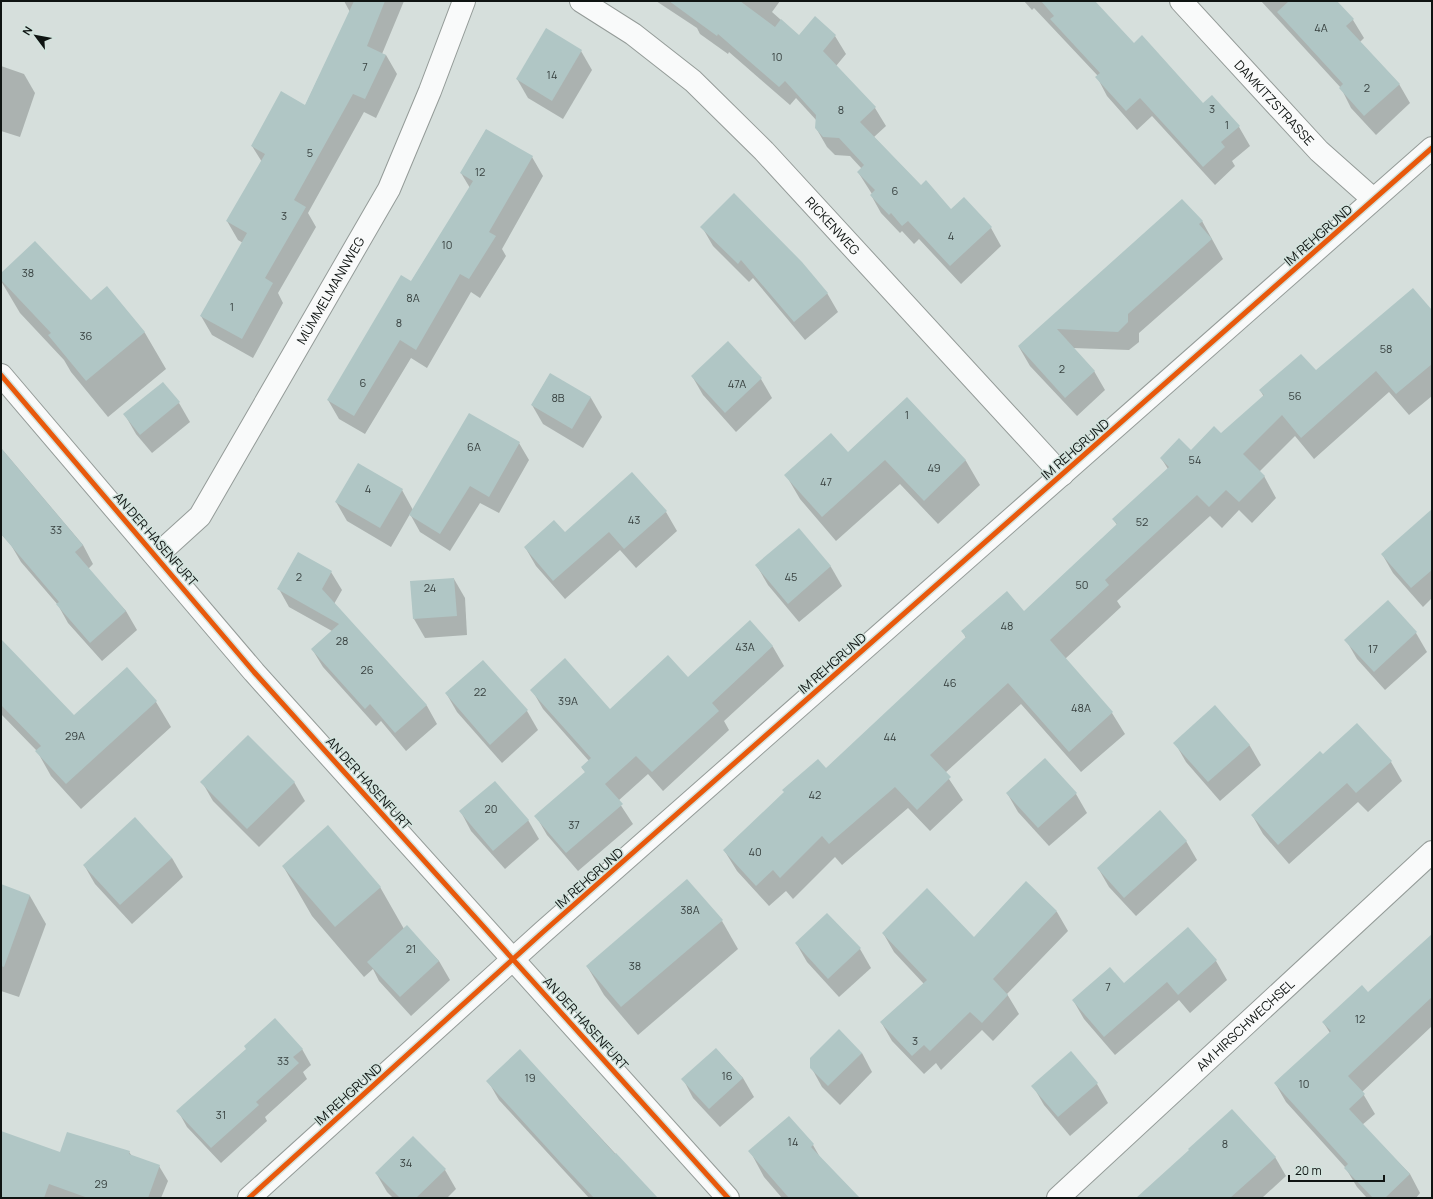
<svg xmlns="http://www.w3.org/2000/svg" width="1433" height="1199" viewBox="0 0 1433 1199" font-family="Manrope,sans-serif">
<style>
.shadow{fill:#0003}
.building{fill:#b0c6c5}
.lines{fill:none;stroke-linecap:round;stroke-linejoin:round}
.minor-casing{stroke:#949b98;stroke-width:24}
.minor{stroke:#f9fafa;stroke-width:22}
.cycleway-casing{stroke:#d2e3dd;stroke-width:8}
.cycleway{stroke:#e8590c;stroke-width:5}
.labels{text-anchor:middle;stroke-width:3;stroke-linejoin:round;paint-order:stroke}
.number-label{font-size:11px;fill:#37403f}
.street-label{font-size:13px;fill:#0f1412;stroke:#d2e3dd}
</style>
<rect width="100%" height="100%" fill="#d6dfdc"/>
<!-- shadow -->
<g class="shadow">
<path d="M344 1H404L382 54 386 55 397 74 376 118 364 112 308 213 316 227 278 293 283 303 253 358 212 335 201 316 243 243 238 240 227 221 262 162 252 146 305 106 350 12Z"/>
<path d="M656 1H780L772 12 799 36 815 18 835 36 846 54 836 66 875 108 886 126 874 137 921 186 951 210 991 228 1001 246 961 284 919 239 914 244 902 231 900 233 881 213 871 195 872 194 858 172 862 169 850 156 835 155 827 147 816 128 817 121 796 98 790 105 729 52 728 54 700 34 697 28Z"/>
<path d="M1024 1H1092L1134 44 1203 105 1239 127 1250 146 1232 161 1235 166 1215 185 1152 116 1137 130 1107 96 1097 77 1098 76 1034 8 1032 10Z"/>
<path d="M1261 1H1336L1353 20 1364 38 1360 42 1399 84 1410 103 1376 135 1351 108 1341 88Z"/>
<path d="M581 51 592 70 563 119 528 98 517 79Z"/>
<path d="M1 66 24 74 35 93 20 137 1 131Z"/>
<path d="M486 130 532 157 543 176 502 249 506 256 480 298 471 292 427 368 411 358 365 434 339 419 328 400 411 282 470 188 461 173Z"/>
<path d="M1202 221 1223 259 1139 333V342L1129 350 1073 348 1094 371 1105 390 1077 416 1030 366 1019 347Z"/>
<path d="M702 227 827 293 838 312 805 340 753 278 749 282 713 246Z"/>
<path d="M1 274 91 301 107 288 145 333 166 369 108 417 71 372 64 360 20 313 1 281Z"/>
<path d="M1432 312V396L1409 415 1389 392 1314 459 1295 436 1259 472 1264 476 1276 498 1252 523 1239 510 1222 528 1210 516 1117 601 1121 607 1065 659 1112 713 1125 734 1081 772 1021 704 945 773 963 800 930 831 908 808 842 865 835 857 793 899 786 891 769 906 737 871 724 850 826 770 966 638 963 632 1024 612 1117 525 1113 519 1168 469 1161 458 1191 451 1221 434 1264 397 1260 390 1316 371Z"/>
<path d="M728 343 761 379 772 398 736 432 703 395 692 376Z"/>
<path d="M550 374 591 398 602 417 583 448 543 424 532 405Z"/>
<path d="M907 398 966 461 980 485 938 524 900 484 836 541 800 499 786 475 848 453Z"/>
<path d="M179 403 190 422 152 453 136 434 125 415Z"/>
<path d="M519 443 529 460 499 513 480 503 450 551 420 532 410 514 391 547 347 521 336 502 402 490 413 510Z"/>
<path d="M1 448 83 545 93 564 88 569 126 611 137 630 102 661 68 623 58 605 21 562 11 545 1 534Z"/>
<path d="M666 512 677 531 636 568 620 550 565 599 536 566 525 547 565 533Z"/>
<path d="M799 530 831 567 842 586 799 622 768 585 757 566Z"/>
<path d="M1432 530V598L1423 607 1393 573 1382 554Z"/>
<path d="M331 572 342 590 334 604 427 706 437 724 406 751 381 721 376 726 323 667 312 649 332 631 289 607 279 589Z"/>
<path d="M454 579 465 598 467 635 425 638 414 619Z"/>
<path d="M1388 601 1416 633 1427 652 1385 690 1357 659 1346 640Z"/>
<path d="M750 622 773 647 784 666 724 721 729 730 663 791 648 774 618 801 633 824 578 871 547 835 536 816 586 773 582 768 589 761 543 709 532 690 610 711 688 678Z"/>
<path d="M1 653 74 716 127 668 156 702 171 727 81 809 51 776 37 751 1 714Z"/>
<path d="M483 661 527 711 538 730 502 763 457 712 446 693Z"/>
<path d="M1215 707 1250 746 1261 765 1220 801 1186 762 1175 743Z"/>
<path d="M1323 755 1391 762 1402 781 1368 812 1358 802 1289 864 1263 834 1252 815Z"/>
<path d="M202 782H294L305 801 259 847 213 801Z"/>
<path d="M1007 793 1076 794 1087 813 1049 846 1018 812Z"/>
<path d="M461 812 528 820 539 839 505 869 471 831Z"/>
<path d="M1186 841 1197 860 1136 916 1109 887 1098 868Z"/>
<path d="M172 858 183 877 132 924 95 884 84 865Z"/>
<path d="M283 866 380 887 404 929 407 927 439 961 450 980 411 1016 379 981 373 969 364 977 312 916Z"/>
<path d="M1026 882 1057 912 1068 931 1007 994 1019 1014 993 1041 982 1030 941 1070 936 1063 924 1074 892 1041 881 1022 924 984 894 952 883 933 974 938Z"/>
<path d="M1 885 30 896 46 924 19 997 1 991Z"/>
<path d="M722 921 738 949 638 1035 604 995 587 966Z"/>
<path d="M1188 928 1216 961 1227 980 1190 1013 1179 1000 1115 1055 1084 1019 1073 1000 1124 984Z"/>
<path d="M1432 936V1026L1362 1092 1375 1114 1362 1125 1410 1174 1420 1193 1416 1198H1367L1357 1187 1345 1167 1286 1102 1275 1083 1330 1033 1323 1022 1368 993Z"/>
<path d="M796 943 860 949 871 968 839 997 807 962Z"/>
<path d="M302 1049 311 1065 303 1072 307 1079 265 1117 267 1121 221 1163 187 1127 178 1111Z"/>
<path d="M716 1049 743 1078 754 1097 720 1127 693 1098 683 1079Z"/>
<path d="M520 1051 652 1193 655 1198H589L499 1100 488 1081Z"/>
<path d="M862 1053 872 1072 840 1105 822 1087 811 1067Z"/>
<path d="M1097 1084 1108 1103 1070 1136 1044 1105 1033 1086Z"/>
<path d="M1 1137 61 1154 129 1152 132 1156 159 1166 168 1181 161 1198H1Z"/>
<path d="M413 1137 445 1170 456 1189 447 1198H393L387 1192 376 1173Z"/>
<path d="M813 1145 821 1159 859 1198H782L764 1177 750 1151Z"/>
<path d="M1275 1157 1286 1176 1262 1198H1158Z"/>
</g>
<!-- building -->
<g class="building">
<path d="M354 1H385L367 46 386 55 365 99 353 94 294 200 306 207 265 278 273 283 242 339 200 316 247 233 226 221 265 154 251 146 281 91 305 105Z"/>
<path d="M669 1H740L775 27 781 19 799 35 815 16 836 35 823 51 876 107 860 122 921 185 926 180 951 209 964 197 992 227 950 266 908 221 902 226 891 213 889 215 870 195 875 190 857 172 864 165 839 138 823 137 815 128 816 115 785 81 779 87 718 34 717 36Z"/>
<path d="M1041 1H1095L1134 43 1142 35 1203 103 1212 95 1240 126 1221 142 1225 147 1203 167 1140 98 1126 111 1095 77 1100 73 1050 19 1054 16Z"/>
<path d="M1289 1H1337L1354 19 1346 26 1400 84 1364 116 1339 88 1343 84 1277 12Z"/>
<path d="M546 28 582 50 552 101 516 79Z"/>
<path d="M486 129 533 156 489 232 496 236 469 279 460 274 416 350 400 340 354 416 327 400 401 275 411 281 473 181 460 173Z"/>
<path d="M734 193 802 262 828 293 794 322 741 260 738 264 700 227Z"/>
<path d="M1182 199 1203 221 1199 224 1212 239 1128 314V322L1118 332 1057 329 1095 371 1065 398 1018 346Z"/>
<path d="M35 241 91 300 107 286 145 332 86 381 48 335 51 333 1 280V273Z"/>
<path d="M1413 288 1432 310V364L1396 394 1376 371 1301 438 1282 415 1243 454 1265 476 1239 502 1226 490 1209 507 1197 495 1105 580 1109 585 1050 640 1113 712 1069 752 1008 683 930 755 951 777 917 810 895 787 829 844 822 836 780 878 773 870 756 886 723 850 784 792 782 790 818 759 826 768 966 637 961 631 1007 591 1024 611 1117 524 1112 519 1169 467 1160 458 1179 438 1191 450 1214 426 1221 433 1264 395 1259 390 1301 354 1316 370Z"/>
<path d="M728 341 762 378 725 413 691 376Z"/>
<path d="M550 373 591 397 572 429 531 405Z"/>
<path d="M163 382 180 402 140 435 123 414Z"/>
<path d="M907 397 966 460 924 501 885 460 822 517 784 475 831 433 848 452Z"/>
<path d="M469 413 520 442 489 497 470 486 440 534 409 515Z"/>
<path d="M1 448 83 545 75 552 126 611 90 643 56 604 59 602 1 534Z"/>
<path d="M358 463 403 489 380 528 335 502Z"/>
<path d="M632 472 667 511 624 549 609 532 553 581 524 547 554 520 565 532Z"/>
<path d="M1432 509V570L1411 588 1381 554Z"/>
<path d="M799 528 831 566 788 604 755 565Z"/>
<path d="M298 552 332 571 322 589 427 705 395 733 370 704 365 709 311 649 339 624 277 589Z"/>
<path d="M454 578 457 616 413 619 410 581Z"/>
<path d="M1388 600 1417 632 1374 672 1344 640Z"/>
<path d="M750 620 773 646 712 703 719 711 652 772 636 756 605 784 623 804 566 853 534 816 585 772 581 767 591 758 530 690 565 658 610 709 668 655 688 677Z"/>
<path d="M1 639 74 715 127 667 157 701 66 784 35 751 41 746 1 705Z"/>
<path d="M483 660 528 710 490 745 445 693Z"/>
<path d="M1215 705 1250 745 1208 782 1173 743Z"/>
<path d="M1357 723 1392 761 1356 793 1347 783 1278 845 1251 815 1320 751 1323 754Z"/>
<path d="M248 735 295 782 247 829 200 782Z"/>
<path d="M1045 758 1077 793 1038 828 1006 793Z"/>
<path d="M495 781 529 820 493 851 459 811Z"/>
<path d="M1160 810 1187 841 1124 898 1097 868Z"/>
<path d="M135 817 172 858 120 905 83 865Z"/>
<path d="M328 825 381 887 335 927 282 866Z"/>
<path d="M687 879 723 920 621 1007 586 966Z"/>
<path d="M1026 881 1057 911 993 979 1008 995 982 1023 970 1012 930 1051 924 1045 912 1056 880 1022 927 980 882 933 927 888 974 937Z"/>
<path d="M1 884 30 895 4 967 1 966Z"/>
<path d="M827 913 861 948 828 979 795 943Z"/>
<path d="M407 925 439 961 400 997 367 962Z"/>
<path d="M1188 927 1217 960 1178 995 1167 982 1104 1037 1072 1000 1110 967 1124 983Z"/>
<path d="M1432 934V997L1348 1076 1365 1094 1349 1109 1410 1174 1385 1198H1373L1344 1168 1348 1164 1274 1083 1331 1031 1322 1022 1362 985 1368 992Z"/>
<path d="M275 1018 303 1049 293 1057 299 1063 256 1102 259 1105 211 1148 176 1111 246 1049 244 1046Z"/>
<path d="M839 1029 862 1053 828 1086 810 1068V1058Z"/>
<path d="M716 1048 743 1078 709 1109 681 1079Z"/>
<path d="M520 1049 615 1154 616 1153 658 1198H594L560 1162 486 1081Z"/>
<path d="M1071 1051 1098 1083 1058 1117 1031 1086Z"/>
<path d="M1232 1109 1276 1157 1230 1198H1136L1189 1150 1188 1149Z"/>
<path d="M789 1116 814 1144 811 1147 860 1198H789L748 1151Z"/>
<path d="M1 1131 60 1152 67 1132 130 1151 129 1154 160 1165 148 1198H88L49 1184 44 1198H1Z"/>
<path d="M413 1136 446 1169 416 1198H400L375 1173Z"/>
</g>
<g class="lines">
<!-- minor casing -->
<g class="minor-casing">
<g id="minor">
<path id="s1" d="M581 1 633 34 693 81 764 151 1062 475"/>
<path id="s2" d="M1181 1 1319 151 1373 199"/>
<path d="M1 375 254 672 728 1198"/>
<path id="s3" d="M156 556 200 516 389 189 430 91 464 1"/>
<path d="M249 1198 543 932 1432 148"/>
<path id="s4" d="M1058 1198 1432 852"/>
</g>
</g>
<!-- minor -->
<use href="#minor" class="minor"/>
<!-- cycleway casing -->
<g class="cycleway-casing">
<g id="cycleway">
<path d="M1 375 254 672 728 1198"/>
<path d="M249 1198 543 932 1432 148"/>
</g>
</g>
<!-- cycleway -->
<use href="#cycleway" class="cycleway"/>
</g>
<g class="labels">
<!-- number labels -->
<g class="number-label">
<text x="1321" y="32">4A</text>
<text x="777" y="61">10</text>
<text x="365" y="71">7</text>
<text x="552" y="79">14</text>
<text x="1367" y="92">2</text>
<text x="1212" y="113">3</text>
<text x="841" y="114">8</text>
<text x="1227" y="129">1</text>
<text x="310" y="157">5</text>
<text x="480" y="176">12</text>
<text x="895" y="195">6</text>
<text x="284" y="220">3</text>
<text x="951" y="240">4</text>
<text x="447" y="249">10</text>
<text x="28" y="277">38</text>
<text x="413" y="302">8A</text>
<text x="232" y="311">1</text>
<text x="399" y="327">8</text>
<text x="86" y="340">36</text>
<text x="1386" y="353">58</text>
<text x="1062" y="373">2</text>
<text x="363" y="387">6</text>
<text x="737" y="388">47A</text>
<text x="1295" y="400">56</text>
<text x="558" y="402">8B</text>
<text x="907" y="419">1</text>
<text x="474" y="451">6A</text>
<text x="1195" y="464">54</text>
<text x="934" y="472">49</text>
<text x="826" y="486">47</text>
<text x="368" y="493">4</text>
<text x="634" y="524">43</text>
<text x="1142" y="526">52</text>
<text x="56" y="534">33</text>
<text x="299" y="581">2</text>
<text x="791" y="581">45</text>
<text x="1082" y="589">50</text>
<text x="430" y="592">24</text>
<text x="1007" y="630">48</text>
<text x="342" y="645">28</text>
<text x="745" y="651">43A</text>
<text x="1373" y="653">17</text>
<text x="367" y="674">26</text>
<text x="950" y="687">46</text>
<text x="480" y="696">22</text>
<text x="568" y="705">39A</text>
<text x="1081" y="712">48A</text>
<text x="75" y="740">29A</text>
<text x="890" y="741">44</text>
<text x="815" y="799">42</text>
<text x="491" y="813">20</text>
<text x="574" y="829">37</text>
<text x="755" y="856">40</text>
<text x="690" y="914">38A</text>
<text x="411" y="953">21</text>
<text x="635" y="970">38</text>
<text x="1108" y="991">7</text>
<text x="1360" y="1023">12</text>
<text x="915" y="1045">3</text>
<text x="283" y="1065">33</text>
<text x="727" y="1080">16</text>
<text x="530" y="1082">19</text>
<text x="1304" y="1088">10</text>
<text x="221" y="1119">31</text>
<text x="793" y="1146">14</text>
<text x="1225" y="1148">8</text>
<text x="406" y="1167">34</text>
<text x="101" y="1188">29</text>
</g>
<!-- street labels -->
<g class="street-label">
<text dy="5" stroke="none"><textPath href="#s2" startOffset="138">DAMKITZSTRASSE</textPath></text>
<text dy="5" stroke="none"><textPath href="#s1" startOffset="339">RICKENWEG</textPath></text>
<text transform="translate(1318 235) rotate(-41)" y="5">IM REHGRUND</text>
<text dy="5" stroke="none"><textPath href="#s3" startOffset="320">MÜMMELMANNWEG</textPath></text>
<text transform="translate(1075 449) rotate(-41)" y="5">IM REHGRUND</text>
<text transform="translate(156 539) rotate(49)" y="5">AN DER HASENFURT</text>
<text transform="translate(832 663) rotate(-41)" y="5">IM REHGRUND</text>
<text transform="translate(369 783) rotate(48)" y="5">AN DER HASENFURT</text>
<text transform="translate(589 878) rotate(-41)" y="5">IM REHGRUND</text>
<text transform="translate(586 1023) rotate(48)" y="5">AN DER HASENFURT</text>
<text dy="5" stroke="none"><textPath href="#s4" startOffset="255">AM HIRSCHWECHSEL</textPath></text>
<text transform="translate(348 1094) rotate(-42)" y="5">IM REHGRUND</text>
</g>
</g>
<!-- border -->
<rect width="1433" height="1199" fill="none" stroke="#0f1412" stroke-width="4"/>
<!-- north arrow -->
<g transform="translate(36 36) rotate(302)" stroke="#d2e3dd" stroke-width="3" paint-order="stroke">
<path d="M0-3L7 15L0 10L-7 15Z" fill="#0f1412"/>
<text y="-6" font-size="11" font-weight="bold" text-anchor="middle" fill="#0f1412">N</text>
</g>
<!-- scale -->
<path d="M1289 1175v6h95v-6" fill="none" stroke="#0f1412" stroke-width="2"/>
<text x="1295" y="1175" font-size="12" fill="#0f1412" stroke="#d2e3dd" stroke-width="3" paint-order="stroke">20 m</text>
</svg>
